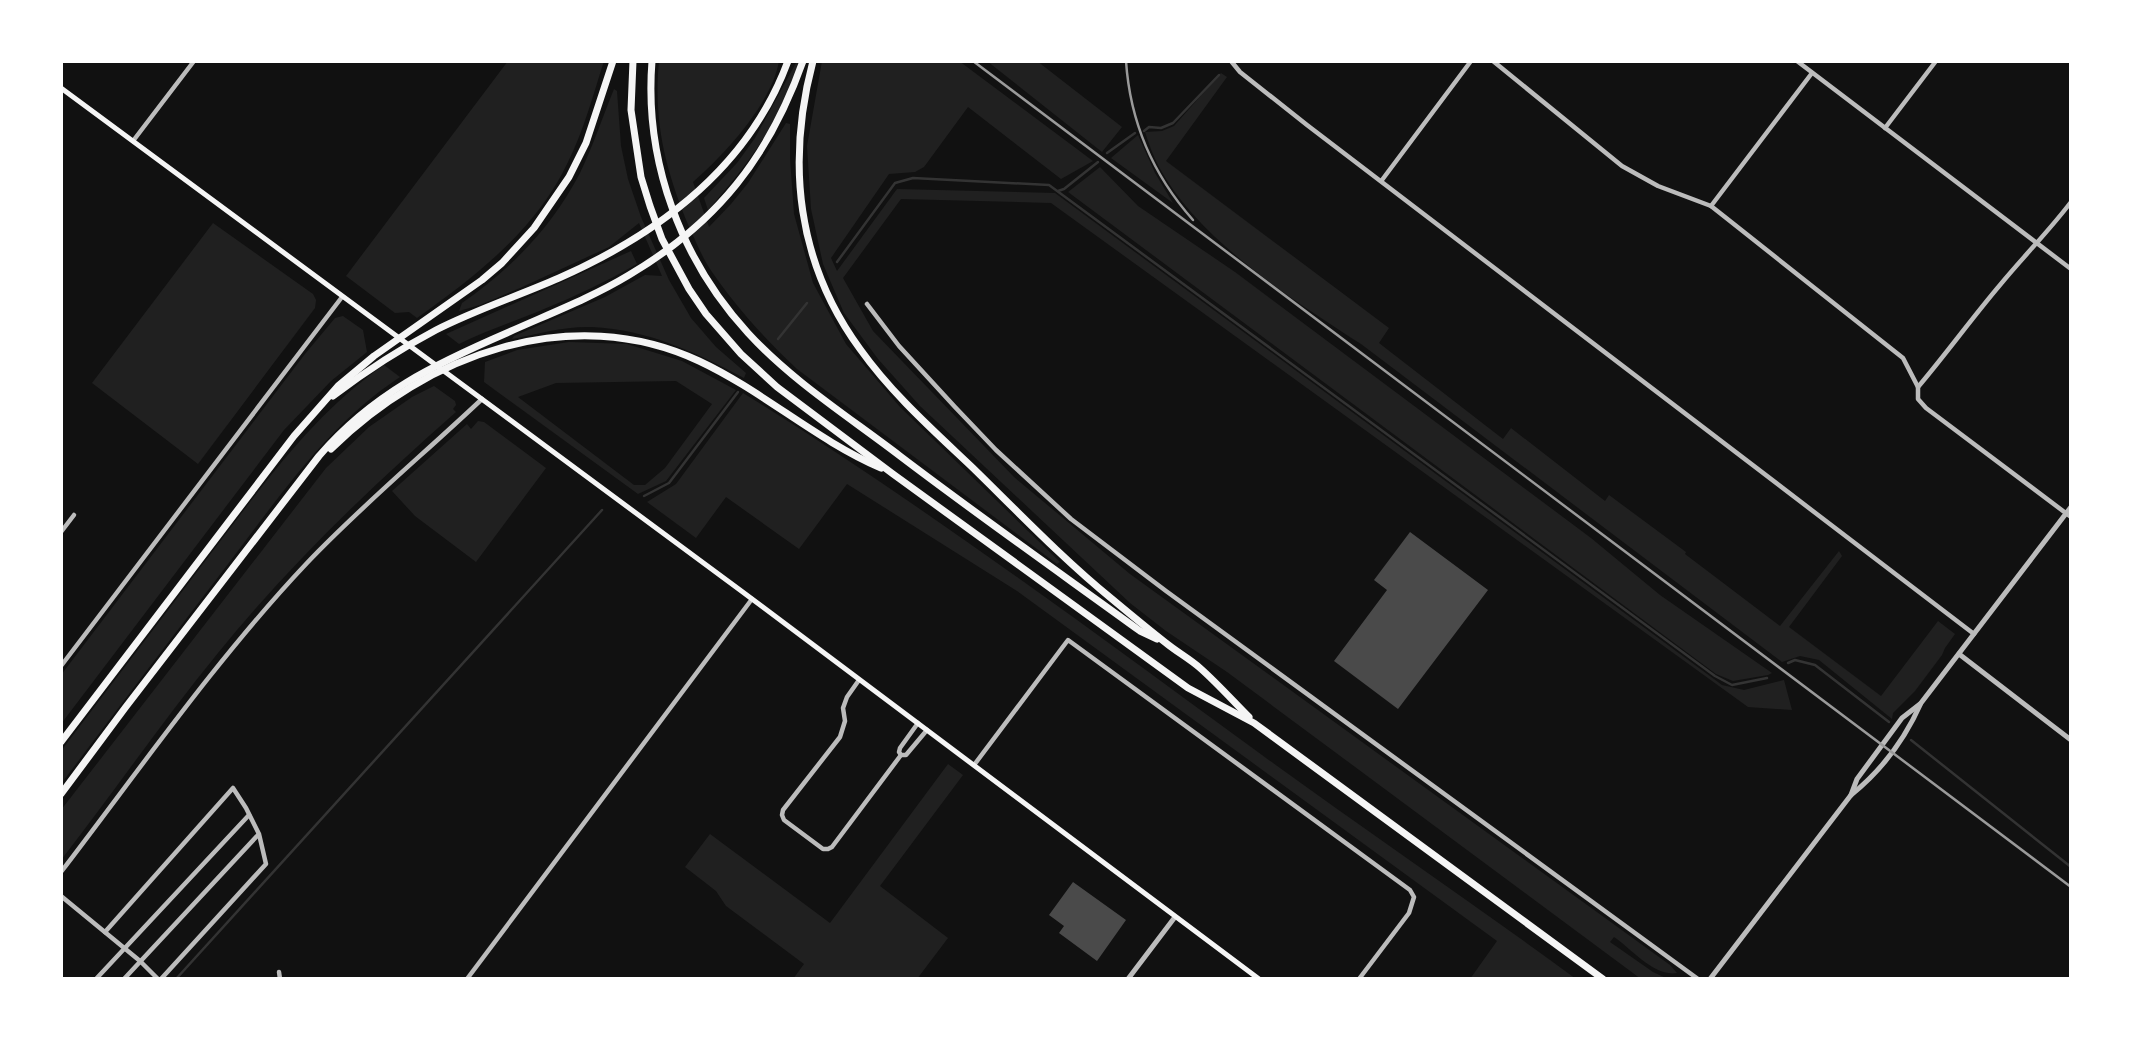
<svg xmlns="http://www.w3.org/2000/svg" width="2132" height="1040" viewBox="0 0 2132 1040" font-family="'Archivo Narrow',sans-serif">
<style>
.green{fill:#202020;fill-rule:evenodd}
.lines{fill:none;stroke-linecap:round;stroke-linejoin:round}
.stream{stroke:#333;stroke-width:2.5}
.building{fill:#4a4a4a}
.minor{stroke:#bcbcbc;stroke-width:4.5}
.tertiary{stroke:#bcbcbc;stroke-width:5}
.secondary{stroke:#f5f5f5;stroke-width:5}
.trunk{stroke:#f5f5f5;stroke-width:7}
.rail{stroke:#9a9a9a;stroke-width:2.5}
</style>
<rect width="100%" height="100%" fill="#111"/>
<!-- green -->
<g class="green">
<path d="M508 61H604C593 95 584 130 568 162 536 230 477 275 417 318L409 312 395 313 346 276Z"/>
<path d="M659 61H779C772 103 724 155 693 182L709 227 731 204 748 183 786 123 790 124V158L794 214 813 283 846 344 900 407 1060 562 1057 564 797 369C766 340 736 307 712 272 703 259 697 244 690 229 666 172 653 123 659 61Z"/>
<path d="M797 61H799C784 118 746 167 708 210L704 198 737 163 755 138Z"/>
<path d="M822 61H959L1093 161 1061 179 968 107 924 167 915 172 889 174 831 258 837 271 897 189 1055 193 1722 685 1744 690 1784 680 1792 710 1748 707 1051 203 901 199 843 278 873 331 1014 477 1130 574 1670 965 1677 973C1654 977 1632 949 1614 937L1610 942 1653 972 1668 979H1641L1227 672 1166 631 1130 603 920 406 878 359 844 313 823 264 811 209 807 146Z"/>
<path d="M987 61H1037L1122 127 1102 152Z"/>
<path d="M1221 73 1227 77 1166 161 1389 328 1379 343 1503 439 1511 428 1605 501 1609 495 1686 552 1685 554 1780 626 1839 551 1842 556 1789 627 1881 696 1938 621 1955 634 1945 648 1942 655 1915 691 1893 713 1892 719 1819 660 1800 656 1782 662 1361 344C1292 299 1199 241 1159 167 1153 156 1149 144 1145 132L1162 131 1174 126Z"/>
<path d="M614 89 617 91 621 146 628 179 641 217 669 280 691 318 716 347 746 373 744 378C695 352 649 330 592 327 565 326 537 334 512 339L514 336 605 297 645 275 662 276 639 223 609 247 520 288 480 305 459 311 462 303C511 269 552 227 580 173 593 146 603 116 614 89Z"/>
<path d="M1138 135 1155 173 1173 203 1111 158Z"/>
<path d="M1100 167 1138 206 1235 272 1591 538 1660 595 1772 673 1768 675 1733 681 1716 674 1068 192Z"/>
<path d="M213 223 313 294 316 300 315 308 198 464 92 383Z"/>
<path d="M631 251 637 264C607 281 576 296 544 309 516 321 487 330 459 344L446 334Z"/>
<path d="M343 316 363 330 367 352 331 381 284 430 61 724V675L305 354 335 318Z"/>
<path d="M569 342 627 344 682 361 736 390 666 481 638 494 484 382 485 362 517 350ZM676 381 712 404 665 468 645 485H634L518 397 556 383Z"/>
<path d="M384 365 400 377C327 425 277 500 225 568 170 640 115 712 61 784V751C111 685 162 618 212 552 264 484 313 414 384 365Z"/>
<path d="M434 386 455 401 456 405 453 409 456 412C371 487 289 565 218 653 163 720 114 792 61 860V810L326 468 369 427 412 397Z"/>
<path d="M743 393C922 504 1092 631 1262 755 1366 831 1473 903 1576 979H1470L1497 941 1017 591 847 484 799 549 726 497 696 538 647 502 676 484Z"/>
<path d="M478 421 484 422 546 468 476 562 415 516 392 491 467 424 471 429Z"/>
<path d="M948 764 963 775 880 886 948 938 917 979H793L804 964 726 906 716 891 685 867 710 834 830 923Z"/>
</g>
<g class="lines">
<!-- stream -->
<g class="stream">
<path d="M1144 131 1149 127 1161 128 1173 123 1219 75"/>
<path d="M1107 153 1135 133"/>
<path d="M1058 191 1064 189 1098 162"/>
<path d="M837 262 895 183 913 178 1049 185 1715 676 1732 685 1767 678"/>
<path d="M778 339 807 303"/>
<path d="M644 496 669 483 738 392"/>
<path d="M1788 663 1795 660 1815 665 1889 722"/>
<path d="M1911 740 2071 867"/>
<path d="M176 979 602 510"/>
</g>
</g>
<!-- building -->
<g class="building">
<path d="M1410 532 1488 590 1398 709 1334 661 1387 590 1374 580Z"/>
<path d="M1073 882 1126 920 1097 961 1059 933 1064 926 1049 915Z"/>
</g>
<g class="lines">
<!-- minor -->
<g class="minor">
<path d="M1231 61 1240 72 1307 125 1974 634"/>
<path d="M1493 61 1622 166 1658 186 1711 206 1730 221 1903 358 1918 387V399L1926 408 2071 517"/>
<path d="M1797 61 2071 269"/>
<path d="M1885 128 1936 61"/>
<path d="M133 141 194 61"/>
<path d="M1382 180 1471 61"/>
<path d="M1711 206 1812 73"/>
<path d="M867 304 899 346 955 407 996 450 1071 519 1166 591 1698 979"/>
<path d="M1918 387C1946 354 1972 318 2000 285 2023 257 2049 231 2071 202"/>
<path d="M61 532 74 515"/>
<path d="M61 666 342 297"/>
<path d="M859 680 847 697 843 708 845 721 840 737 783 810 782 815 784 820 823 849H828L832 847 901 755"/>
<path d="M918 723 900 748 899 752 901 755H906L927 730"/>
<path d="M974 765 1068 640 1410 890 1414 897 1409 913 1359 979"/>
<path d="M61 872C140 769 218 657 307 563 362 505 424 454 482 399"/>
<path d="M61 896 140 961 158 979"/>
<path d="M105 932 233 788 246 808 259 834 266 864 161 979"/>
<path d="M279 972 280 979"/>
<path d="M96 979 249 815"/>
<path d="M124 979 258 835"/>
<path d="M467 979 752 599"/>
</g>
<!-- tertiary -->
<g class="tertiary">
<path d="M1959 654 2071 740"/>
<path d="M1851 795 1857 779 1902 718 1920 704"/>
<path d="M1128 979 1175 917"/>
<path d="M1710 979 1851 795C1881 771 1905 739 1921 703L2071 507"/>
</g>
<!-- secondary -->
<path class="secondary" d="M61 88 740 590 1259 979"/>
<!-- trunk -->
<g class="trunk">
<path d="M633 61 631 110 641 177 650 206 662 239 689 289 706 314 741 354 777 387 893 474 1188 688 1254 723 1603 979"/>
<path d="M652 61C644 161 681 260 748 333 792 381 849 417 900 456 979 516 1060 573 1140 631L1157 639"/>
<path d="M813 61C786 163 797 263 860 349 892 394 934 431 973 468 1019 513 1063 559 1112 599 1130 614 1148 629 1166 643 1177 652 1190 659 1200 668 1217 683 1233 701 1249 717"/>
<path d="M333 396C366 371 400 349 436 330 475 310 518 296 559 278 659 234 749 167 788 61"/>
<path d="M331 449C426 355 571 301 699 361 763 391 816 440 881 468"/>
<path d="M61 742 294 436 338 386 374 356 482 280 502 263 534 228 569 177 586 143 613 61"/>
<path d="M61 794 125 708 319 456C373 393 435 364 509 332 549 314 591 298 629 275 717 223 769 157 803 61"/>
</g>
<!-- rail -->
<g class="rail">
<path d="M973 61 2071 887"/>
<path d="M1126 61C1130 121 1153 175 1193 220"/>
</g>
</g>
<!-- border -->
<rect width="2132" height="1040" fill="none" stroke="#ffffff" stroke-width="126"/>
</svg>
